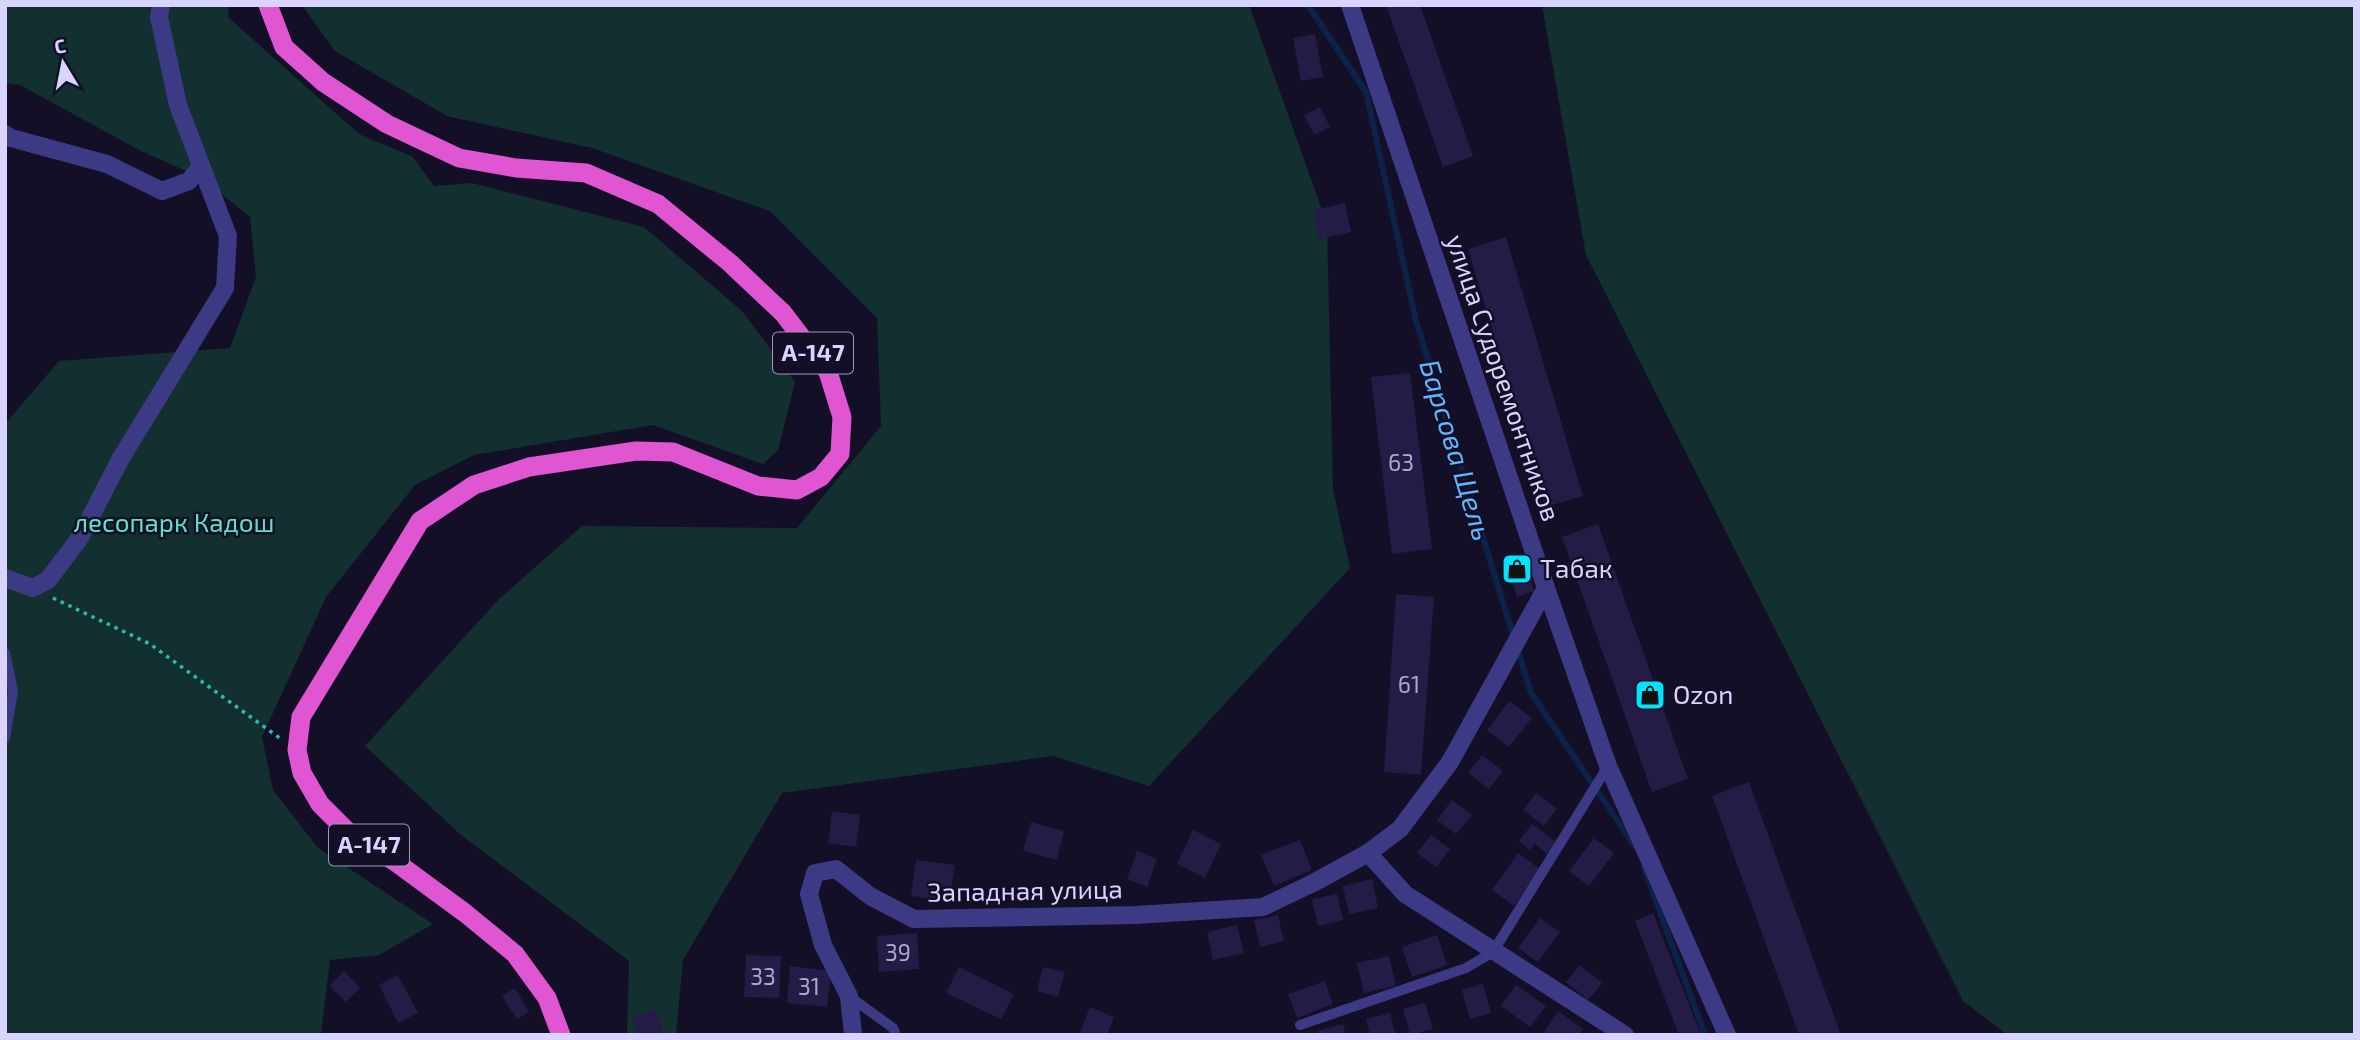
<svg xmlns="http://www.w3.org/2000/svg" width="2360" height="1040" viewBox="0 0 2360 1040" font-family="'Exo 2',sans-serif">
<style>
.green{fill:#12302f}
.lines{fill:none;stroke-linecap:round;stroke-linejoin:round}
.stream{stroke:#0c2248;stroke-width:6}
.building{fill:#241b47}
.path{stroke:#2fb8b0;stroke-width:3.5;stroke-dasharray:3.5 5;stroke-linecap:butt}
.service{stroke:#3d3a85;stroke-width:10}
.minor{stroke:#3d3a85;stroke-width:18}
.trunk{stroke:#e055d1;stroke-width:19}
.labels{text-anchor:middle;stroke-width:5;stroke-linejoin:round;paint-order:stroke}
.number-label{font-size:23px;fill:#aca6d1}
.shield{fill:#130f26;stroke:#9e99be;stroke-width:2}
.shield-label{font-size:24px;font-weight:bold;fill:#d9d4ff}
.street-label{font-size:26px;fill:#d9d4ff;stroke:#130f26}
.park-label{font-size:26px;fill:#5fe0c0;stroke:#130f26}
.poi-label{font-size:26px;fill:#d9d4ff;stroke:#130f26;text-anchor:start}
.water-label{font-size:28px;font-style:italic;fill:#62b6ff;stroke:#130f26}
</style>
<rect width="100%" height="100%" fill="#130f26"/>
<!-- green -->
<g class="green">
<path d="M5 5H229L228 17 359 134 413 157 434 186 472 183 644 227 743 312 795 382 778 450 763 464 653 425 474 455 415 485 326 597 262 737 273 790 318 848 433 924 379 955 330 960 321 1035H5V424L59 361 230 348 256 277 250 217 202 178 139 150 20 85 5 83Z"/>
<path d="M302 5H1249L1327 224 1333 489 1350 568 1149 786 1053 756 782 793 683 960 676 1035H627L629 961 461 835 365 746 499 599 582 526 797 528 881 426 877 318 770 211 592 148 447 116 335 51Z"/>
<path d="M1542 5H2355V1035H2008L1963 1001 1586 255Z"/>
</g>
<g class="lines">
<!-- stream -->
<g class="stream">
<path d="M1308 5 1366 92 1416 321 1514 638"/>
<path d="M1517 648 1531 693 1636 848"/>
<path d="M1644 868 1705 1035"/>
</g>
</g>
<!-- building -->
<g class="building">
<path d="M1386 5H1420L1473 156 1443 167Z"/>
<path d="M1315 34 1323 77 1301 81 1293 38Z"/>
<path d="M1320 107 1330 127 1314 135 1304 115Z"/>
<path d="M1345 203 1351 232 1319 239 1313 210Z"/>
<path d="M1506 237 1583 496 1545 507 1468 249Z"/>
<path d="M1410 373 1432 549 1392 554 1371 377Z"/>
<path d="M1598 524 1688 779 1652 792 1562 537Z"/>
<path d="M1525 562 1534 591 1517 597 1508 567Z"/>
<path d="M1396 594 1434 597 1421 775 1384 772Z"/>
<path d="M1509 701 1532 718 1509 747 1487 730Z"/>
<path d="M1482 755 1503 771 1489 789 1468 773Z"/>
<path d="M1749 782 1841 1035H1799L1712 796Z"/>
<path d="M1536 793 1557 809 1544 826 1523 810Z"/>
<path d="M1452 800 1472 815 1456 834 1437 820Z"/>
<path d="M832 811 860 815 856 847 828 843Z"/>
<path d="M1031 822 1064 831 1057 860 1023 851Z"/>
<path d="M1532 824 1556 842 1547 854 1535 844 1530 850 1519 841Z"/>
<path d="M1193 830 1221 844 1205 878 1177 864Z"/>
<path d="M1431 835 1450 849 1436 867 1417 853Z"/>
<path d="M1594 838 1614 853 1589 886 1569 871Z"/>
<path d="M1300 840 1312 870 1274 886 1261 855Z"/>
<path d="M1137 851 1157 859 1147 887 1127 879Z"/>
<path d="M1518 853 1540 869 1514 906 1492 890Z"/>
<path d="M916 860 955 865 949 901 911 896Z"/>
<path d="M1372 879 1378 908 1349 914 1343 886Z"/>
<path d="M1337 894 1343 920 1318 926 1312 899Z"/>
<path d="M1653 913 1701 1035H1679L1635 921Z"/>
<path d="M1278 915 1284 941 1260 947 1254 920Z"/>
<path d="M1540 918 1560 932 1538 962 1518 948Z"/>
<path d="M1237 925 1244 953 1213 960 1207 932Z"/>
<path d="M917 933 919 969 879 972 877 936Z"/>
<path d="M1437 935 1447 965 1412 977 1402 947Z"/>
<path d="M746 955 781 956 779 998 744 997Z"/>
<path d="M1389 956 1396 986 1364 993 1357 963Z"/>
<path d="M1580 965 1602 983 1588 1000 1566 982Z"/>
<path d="M790 966 831 971 827 1007 787 1003Z"/>
<path d="M959 967 1014 994 1001 1019 946 993Z"/>
<path d="M1043 967 1065 972 1058 997 1037 991Z"/>
<path d="M344 971 360 988 346 1002 329 986Z"/>
<path d="M398 975 418 1013 398 1023 379 985Z"/>
<path d="M1325 981 1333 1004 1297 1018 1288 994Z"/>
<path d="M1483 984 1491 1013 1470 1019 1462 990Z"/>
<path d="M1516 985 1546 1006 1530 1027 1501 1006Z"/>
<path d="M515 988 529 1012 517 1019 502 996Z"/>
<path d="M1425 1003 1433 1029 1410 1035 1403 1009Z"/>
<path d="M1090 1007 1114 1017 1107 1035H1079Z"/>
<path d="M655 1009 664 1035H638L632 1018Z"/>
<path d="M1558 1011 1583 1029 1579 1035H1542Z"/>
<path d="M1390 1013 1396 1035H1370L1366 1019Z"/>
<path d="M1343 1024 1346 1035H1319L1317 1031Z"/>
</g>
<g class="lines">
<!-- path -->
<path class="path" d="M53 598 150 644 281 739"/>
<!-- service -->
<g class="service">
<path d="M5 653 13 691 5 738"/>
<path d="M849 996 893 1028 896 1035"/>
<path d="M1300 1025 1466 968 1493 952 1608 766"/>
</g>
<!-- minor -->
<g class="minor">
<path d="M1350 5 1546 588 1608 766 1727 1035"/>
<path d="M5 134 11 138 107 164 162 191 189 181 201 166"/>
<path d="M5 578 33 588 48 580 79 539 121 458 225 288 228 236 178 105 159 17 161 5"/>
<path d="M1368 853 1405 894 1625 1035"/>
<path d="M853 1035 849 996 823 945 809 894 815 873 836 869 870 896 914 919 1136 915 1263 907 1315 882 1368 853 1400 829 1450 762 1546 588"/>
</g>
<!-- trunk -->
<path class="trunk" d="M268 5 284 47 323 82 387 124 459 158 516 168 586 173 658 204 730 263 783 313 828 372 842 417 840 454 821 477 797 490 758 486 673 452 636 451 529 467 474 485 420 521 301 717 297 750 302 773 320 804 347 831 397 863 465 913 515 954 547 998 561 1035"/>
</g>
<!-- icons -->
<defs>
<g id="shop-square" transform="scale(1.575)"><rect x="-9" y="-9" width="18" height="18" rx="4" fill="#00e5ff" stroke="#130f26"/><path d="M-5-2.5h2.3a2.7 3.5 0 0 1 5.4 0H5L5.5 6h-11ZM-1.5-2.5h3a1.5 2.3 0 0 0-3 0Z" fill="#111"/></g>
</defs>
<g fill-rule="evenodd">
<use href="#shop-square" x="1517" y="569"/>
<use href="#shop-square" x="1650" y="695"/>
</g>
<g class="labels">
<!-- number labels -->
<g class="number-label">
<text x="1401" y="471">63</text>
<text x="1409" y="693">61</text>
<text x="898" y="961">39</text>
<text x="763" y="985">33</text>
<text x="809" y="995">31</text>
</g>
<!-- shield labels -->
<g class="shield">
<rect x="773" y="332.5" width="80" height="41" rx="5"/>
<rect x="329" y="824.5" width="80" height="41" rx="5"/>
</g>
<g class="shield-label">
<text x="813" y="361">А-147</text>
<text x="369" y="853">А-147</text>
</g>
<!-- street labels -->
<g class="street-label">
<text transform="translate(1503 378) rotate(71)" y="9">улица Судоремонтников</text>
<text transform="translate(1025 891) rotate(-1)" y="9">Западная улица</text>
</g>
<!-- park labels -->
<g class="park-label">
<text x="174" y="532">лесопарк Кадош</text>
</g>
<!-- poi labels -->
<g class="poi-label">
<text x="1540" y="578">Табак</text>
<text x="1673" y="704">Ozon</text>
</g>
<!-- water labels -->
<g class="water-label">
<text transform="translate(1456 450) rotate(73)" y="10">Барсова Щель</text>
</g>
</g>
<!-- border -->
<rect width="2360" height="1040" fill="none" stroke="#d9d4ff" stroke-width="14"/>
<!-- north arrow -->
<g transform="translate(63 63) rotate(350)" stroke="#130f26" stroke-width="5" paint-order="stroke">
<path d="M0-5L12 26L0 18L-12 26Z" fill="#d9d4ff"/>
<text y="-10" font-size="19" font-weight="bold" text-anchor="middle" fill="#d9d4ff">С</text>
</g>
</svg>
